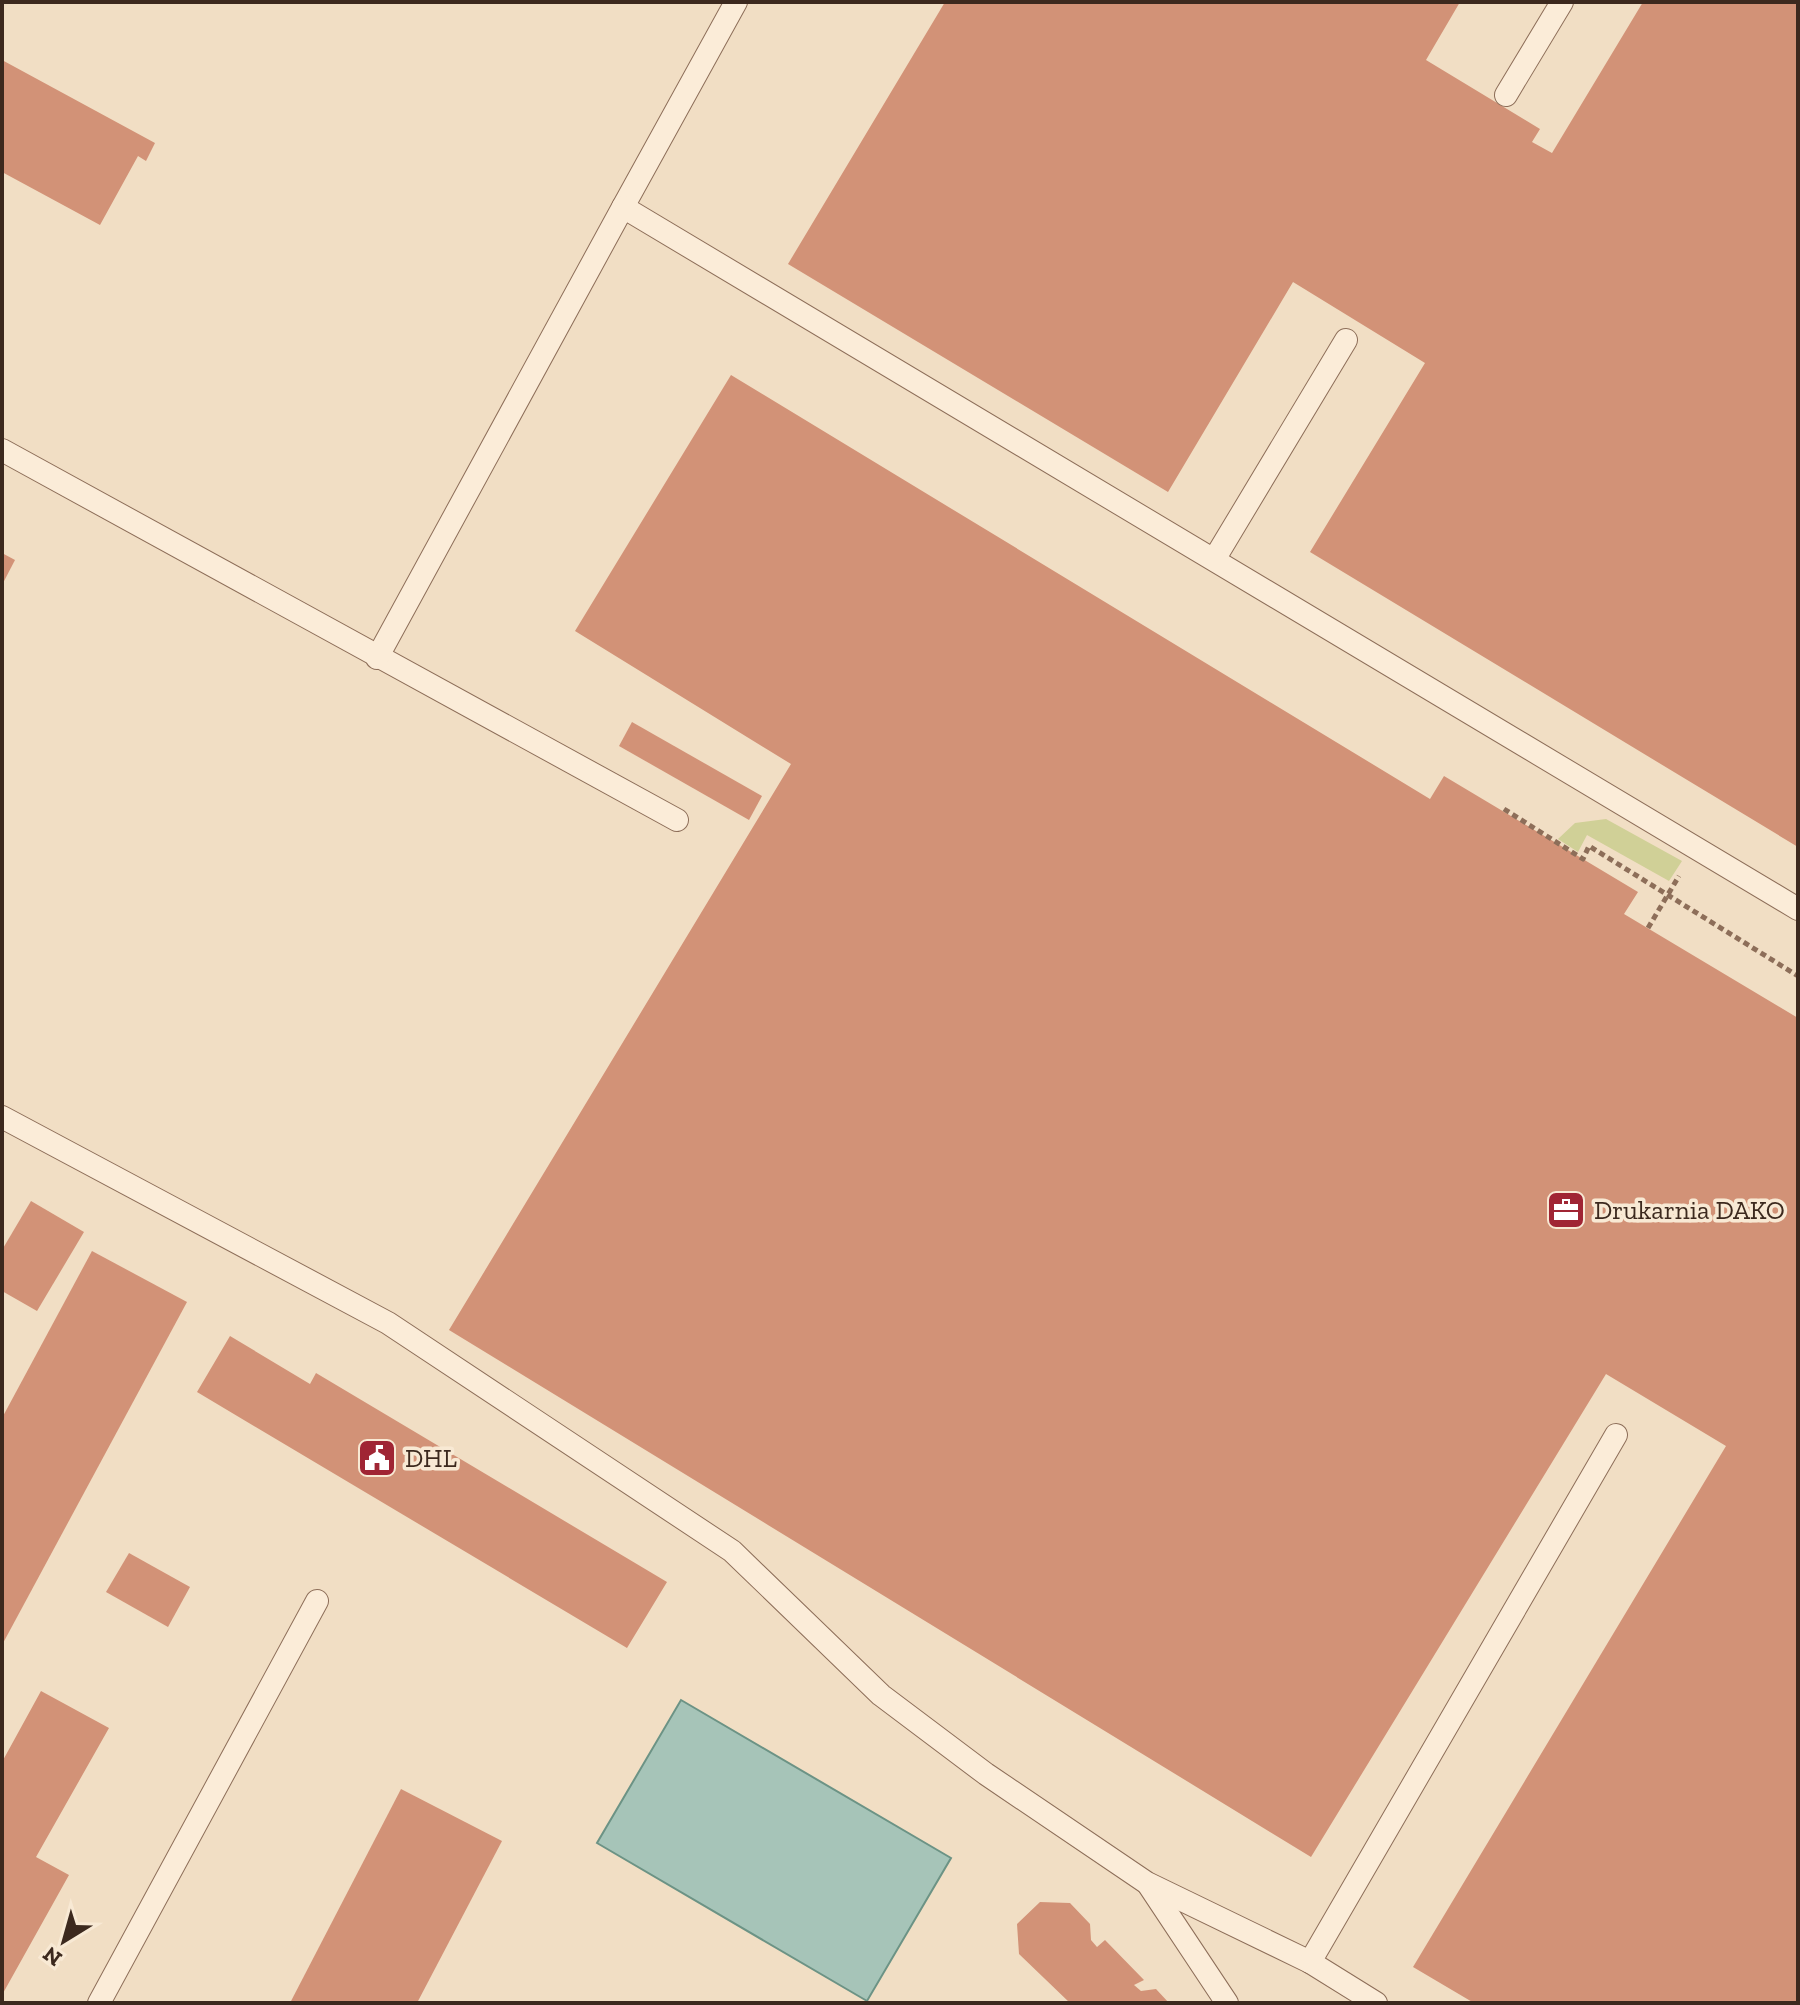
<svg xmlns="http://www.w3.org/2000/svg" width="1800" height="2005" viewBox="0 0 1800 2005" font-family="'Zilla Slab',serif">
<style>
.green{fill:#d0d097}
.water{fill:#a6c4b8;stroke:#6c9385;stroke-width:2}
.building{fill:#d29277}
.lines{fill:none;stroke-linecap:round;stroke-linejoin:round}
.service-casing{stroke:#8d6e59;stroke-width:24}
.path{stroke:#8d6e59;stroke-width:5;stroke-dasharray:6 4;stroke-linecap:butt}
.service{stroke:#fbecd8;stroke-width:22}
.labels{text-anchor:middle;stroke-width:7;stroke-linejoin:round;paint-order:stroke}
.poi-label{font-size:26px;fill:#3c291e;stroke:#f8e9d4;text-anchor:start}
</style>
<rect width="100%" height="100%" fill="#f1dec4"/>
<!-- green -->
<path class="green" d="M1606 819 1682 861 1669 881 1587 835 1578 852 1558 839 1575 823Z"/>
<!-- water -->
<path class="water" d="M681 1700 951 1858 867 2001 597 1843Z"/>
<!-- building -->
<g class="building">
<path d="M945 2H1460L1426 60 1540 129 1532 142 1552 153 1643 2H1798V847L1310 552 1425 363 1293 282 1168 492 788 264Z"/>
<path d="M2 60 155 143 146 161 138 156 100 225 2 172Z"/>
<path d="M731 375 1430 799 1444 776 1638 892 1624 914 1798 1018V2003H1474L1413 1967 1726 1446 1606 1374 1311 1857 449 1330 791 764 575 631Z"/>
<path d="M2 553 15 560 2 585Z"/>
<path d="M632 722 762 796 749 820 619 746Z"/>
<path d="M31 1201 84 1232 37 1311 2 1291V1250Z"/>
<path d="M92 1251 187 1302 2 1645V1418Z"/>
<path d="M230 1336 310 1384 316 1373 667 1582 627 1648 197 1392Z"/>
<path d="M129 1553 190 1587 168 1627 106 1592Z"/>
<path d="M41 1691 109 1728 36 1857 69 1875 2 1995V1762Z"/>
<path d="M401 1789 502 1841 417 2003H290Z"/>
<path d="M1040 1902 1070 1903 1090 1924 1091 1940 1097 1947 1105 1940 1144 1980 1134 1985 1141 1991 1156 1989 1169 2003H1070L1019 1954 1017 1924Z"/>
</g>
<g class="lines">
<!-- service casing -->
<g class="service-casing">
<g id="service">
<path d="M1506 95 1562 2"/>
<path d="M623 207 736 2"/>
<path d="M2 450 677 820"/>
<path d="M1215 558 1346 340"/>
<path d="M377 658 623 207 1798 909"/>
<path d="M2 1117 388 1323 732 1551 881 1695 986 1774 1147 1883 1310 1962 1376 2003"/>
<path d="M1148 1884 1227 2003"/>
<path d="M1310 1962 1616 1435"/>
<path d="M99 2003 317 1601"/>
</g>
</g>
<!-- path -->
<g class="path">
<path d="M1504 809 1583 859 1589 846 1798 976"/>
<path d="M1648 928 1679 876"/>
</g>
<!-- service -->
<use href="#service" class="service"/>
</g>
<!-- icons -->
<defs>
<g id="office-square" transform="scale(2)"><rect x="-9" y="-9" width="18" height="18" rx="4" fill="#a02534" stroke="#f8e9d4"/><path d="M-6-3h4V-5.5h4V-3h4V5H-6ZM-1-4.5V-3h2v-1.5ZM-6 0V1H6V0Z" fill="#fff"/></g>
<g id="civic-square" transform="scale(2)"><rect x="-9" y="-9" width="18" height="18" rx="4" fill="#a02534" stroke="#f8e9d4"/><path d="M-.6-6.5H3V-4.5H.6V-3L4-1V1h2V6H-6V1h2V-1L-.6-3ZM-1.2 2.5V6h2.4V2.5Z" fill="#fff"/></g>
</defs>
<g fill-rule="evenodd">
<use href="#office-square" x="1566" y="1210"/>
<use href="#civic-square" x="377" y="1458"/>
</g>
<g class="labels">
<!-- poi labels -->
<g class="poi-label">
<text x="1594" y="1219">Drukarnia DAKO</text>
<text x="405" y="1467">DHL</text>
</g>
</g>
<!-- border -->
<rect width="1800" height="2005" fill="none" stroke="#3c291e" stroke-width="8"/>
<!-- north arrow -->
<g transform="translate(64 1941) rotate(217)" stroke="#f8e9d4" stroke-width="6" paint-order="stroke">
<path d="M0-6L14 30L0 20L-14 30Z" fill="#3c291e"/>
<text y="-12" font-size="22" font-weight="bold" text-anchor="middle" fill="#3c291e">N</text>
</g>
</svg>
